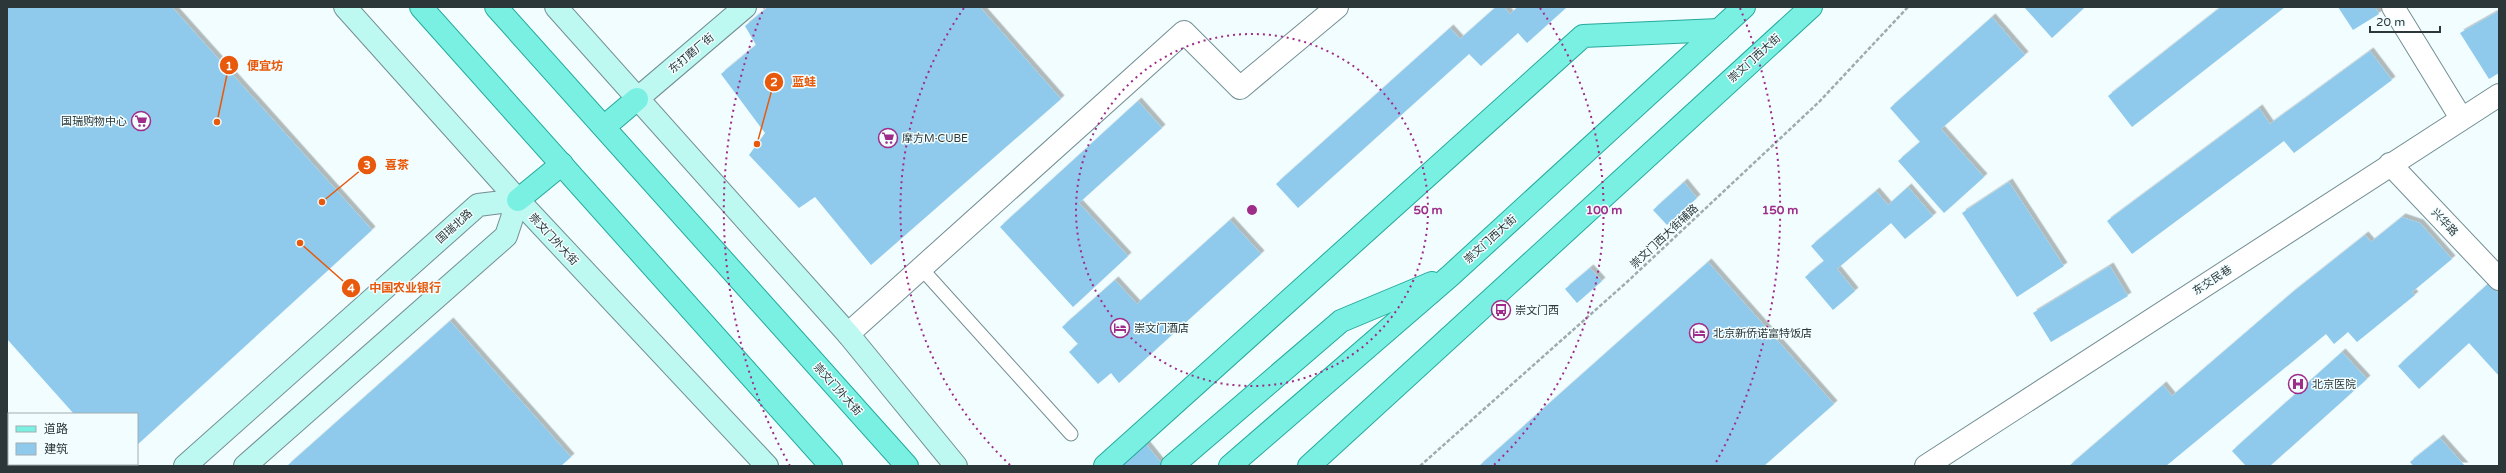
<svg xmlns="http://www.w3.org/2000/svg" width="2506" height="473" viewBox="0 0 2506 473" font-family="'Varela Round','Noto Sans SC',sans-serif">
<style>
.building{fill:#8fcaec;filter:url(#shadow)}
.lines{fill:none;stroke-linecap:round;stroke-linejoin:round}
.lane-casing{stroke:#748f94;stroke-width:15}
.street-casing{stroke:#748f94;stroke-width:24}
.secondary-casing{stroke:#748f94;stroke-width:24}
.primary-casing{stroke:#25a99c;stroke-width:24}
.path{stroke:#9fabad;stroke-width:2.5;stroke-dasharray:4 2;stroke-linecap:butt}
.lane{stroke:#fff;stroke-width:13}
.street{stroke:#fff;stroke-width:22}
.secondary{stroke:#bdf8f1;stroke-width:22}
.primary{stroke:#7af0e3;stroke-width:22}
.ring{fill:none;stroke:#9f2c88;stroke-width:2;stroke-dasharray:2 4}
.labels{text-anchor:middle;stroke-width:3;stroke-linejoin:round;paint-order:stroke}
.street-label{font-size:11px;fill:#2b3739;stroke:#f1fdff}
.poi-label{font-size:11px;fill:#2b3739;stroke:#f1fdff;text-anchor:start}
.centre{fill:#9f2c88;stroke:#f1fdff;stroke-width:2}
.ring-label{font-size:12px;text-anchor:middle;font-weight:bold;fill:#9f2c88;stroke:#f1fdff;stroke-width:3;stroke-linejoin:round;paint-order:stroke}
.leader{fill:none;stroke:#e8590c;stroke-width:1.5}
.callout-dot{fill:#e8590c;stroke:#f1fdff;stroke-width:1.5}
.mark-label{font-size:12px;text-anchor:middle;font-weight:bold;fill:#fff}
.callout-label{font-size:12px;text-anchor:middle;font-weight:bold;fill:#e8590c;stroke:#f1fdff;stroke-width:3;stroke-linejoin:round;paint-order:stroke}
</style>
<defs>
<filter id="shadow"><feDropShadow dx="3.5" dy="-3.5" stdDeviation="0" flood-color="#0004"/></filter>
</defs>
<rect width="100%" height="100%" fill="#f1fdff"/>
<!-- building -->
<g class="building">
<path d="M7 7H172L372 230 137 445V414H74L7 339Z"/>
<path d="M768 7H980L1061 99 871 265 815 197 799 208 749 155 765 133 721 74 756 45 745 26Z"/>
<path d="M1496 7H1504L1510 14 1518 7H1567L1527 43 1518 33 1481 66 1469 54 1298 208 1276 184 1450 28 1460 39Z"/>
<path d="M2024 7H2085L2052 38Z"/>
<path d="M2221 7H2285L2132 127 2108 96Z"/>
<path d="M2338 7H2375L2379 14 2353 30Z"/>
<path d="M2499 11V73L2489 79 2460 33Z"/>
<path d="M1992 17 2025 55 1941 129 1984 177 1944 213 1898 161 1920 142 1890 108Z"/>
<path d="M2370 51 2392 80 2294 153 2284 141 2132 254 2107 221 2259 108 2270 124Z"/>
<path d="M1138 101 1162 128 1079 203 1128 256 1073 307 1000 227Z"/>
<path d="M1684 182 1697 198 1667 225 1653 210Z"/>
<path d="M2009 182 2064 266 2017 297 1962 213Z"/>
<path d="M1908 187 1933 216 1905 239 1891 223 1837 269 1855 291 1833 310 1805 277 1824 261 1811 246 1876 191 1888 205Z"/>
<path d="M2402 217 2420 223 2452 259 2412 292 2415 295 2357 342 2348 332 2334 344 2326 334 2166 466H2069L2163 385 2172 396 2293 292 2365 235 2371 242Z"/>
<path d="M1230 220 1261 254 1119 383 1111 373 1098 384 1069 352 1078 344 1062 327 1115 280 1137 304Z"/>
<path d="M1708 262 1834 404 1764 466H1479Z"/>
<path d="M2110 266 2128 296 2051 342 2033 313Z"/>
<path d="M1590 268 1602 281 1577 303 1565 289Z"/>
<path d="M2489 283 2499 294V376L2469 343 2419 389 2398 366Z"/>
<path d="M450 321 571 457 561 466H287Z"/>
<path d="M2342 352 2367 379 2270 466H2246L2232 451Z"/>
<path d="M2440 438 2465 466H2413L2410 462Z"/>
<path d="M1146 444 1162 464 1159 466H1119Z"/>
</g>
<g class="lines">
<!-- lane casing -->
<g class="lane-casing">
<path id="lane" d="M921 268 1071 434"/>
</g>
<!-- street casing -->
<g class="street-casing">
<g id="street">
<path d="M2393 7 2461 118"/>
<path d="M2390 164 2499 279"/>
<path d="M848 334 1184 32 1240 88 1337 7"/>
<path d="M1926 466 2499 95"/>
</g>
</g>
<!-- secondary casing -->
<g class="secondary-casing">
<g id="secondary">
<path d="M345 7 518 200 767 466"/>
<path d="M556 7 848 334 956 466"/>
<path d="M637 99 745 7"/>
<path d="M7 447 9 449"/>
<path d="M23 464 24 466"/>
<path d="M185 466 478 205 518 200 506 236 245 466"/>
</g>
</g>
<!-- primary casing -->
<g class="primary-casing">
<g id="primary">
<path d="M421 7 831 466"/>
<path d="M496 7 907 466"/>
<path d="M604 127 637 99"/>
<path d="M518 200 562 164"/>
<path d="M1105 466 1583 36 1719 30"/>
<path d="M1172 466 1341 321 1432 283"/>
<path d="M1230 466 1450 276 1744 7"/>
<path d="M1309 466 1811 7"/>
</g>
</g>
<!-- path -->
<path class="path" d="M1420 466 1627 282 1819 102 1908 7"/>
<!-- lane -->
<use href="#lane" class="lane"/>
<!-- street -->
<use href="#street" class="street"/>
<!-- secondary -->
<use href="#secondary" class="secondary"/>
<!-- primary -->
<use href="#primary" class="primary"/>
</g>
<!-- distance rings -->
<g class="ring">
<circle cx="1252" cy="210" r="176"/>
<path d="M1010 465A352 352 0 0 1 964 8M1540 8A352 352 0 0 1 1494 465"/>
<path d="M790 466A528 528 0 0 1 764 8M1740 8A528 528 0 0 1 1714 466"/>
</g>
<!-- icons -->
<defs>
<g id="supermarket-ring" transform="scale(1)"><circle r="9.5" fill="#f1fdff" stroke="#9f2c88" stroke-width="1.5"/><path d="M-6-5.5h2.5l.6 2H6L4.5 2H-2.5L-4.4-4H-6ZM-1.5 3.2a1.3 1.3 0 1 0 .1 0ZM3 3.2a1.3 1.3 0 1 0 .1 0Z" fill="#9f2c88"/></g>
<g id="bus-ring" transform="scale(1)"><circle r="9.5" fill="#f1fdff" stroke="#9f2c88" stroke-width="1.5"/><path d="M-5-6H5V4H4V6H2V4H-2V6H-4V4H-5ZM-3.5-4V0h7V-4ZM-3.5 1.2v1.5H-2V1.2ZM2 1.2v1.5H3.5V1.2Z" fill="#9f2c88"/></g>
<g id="hotel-ring" transform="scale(1)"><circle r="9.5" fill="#f1fdff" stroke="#9f2c88" stroke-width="1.5"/><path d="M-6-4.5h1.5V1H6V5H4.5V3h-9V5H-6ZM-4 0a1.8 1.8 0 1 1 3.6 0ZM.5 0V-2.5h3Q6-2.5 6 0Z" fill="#9f2c88"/></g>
<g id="hospital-ring" transform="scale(1)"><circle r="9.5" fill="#f1fdff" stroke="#9f2c88" stroke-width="1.5"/><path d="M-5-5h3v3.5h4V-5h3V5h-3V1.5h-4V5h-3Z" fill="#9f2c88"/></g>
</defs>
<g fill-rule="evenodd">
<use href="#supermarket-ring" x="141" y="121"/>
<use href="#supermarket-ring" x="888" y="138"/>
<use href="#bus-ring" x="1501" y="310"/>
<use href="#hotel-ring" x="1120" y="328"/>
<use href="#hotel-ring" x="1699" y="333"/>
<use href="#hospital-ring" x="2298" y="384"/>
</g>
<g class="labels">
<!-- street labels -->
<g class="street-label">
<text transform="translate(691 53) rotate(-40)" y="4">东打磨厂街</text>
<text transform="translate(1754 58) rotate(-42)" y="4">崇文门西大街</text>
<text transform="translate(2445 222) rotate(47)" y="4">兴华路</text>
<text transform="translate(454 226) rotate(-42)" y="4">国瑞北路</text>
<text transform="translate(1664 236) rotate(-43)" y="4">崇文门西大街辅路</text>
<text transform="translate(554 239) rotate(47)" y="4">崇文门外大街</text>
<text transform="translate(1490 239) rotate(-42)" y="4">崇文门西大街</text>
<text transform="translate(2212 280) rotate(-33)" y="4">东交民巷</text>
<text transform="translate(838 389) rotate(48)" y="4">崇文门外大街</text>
</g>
<!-- poi labels -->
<g class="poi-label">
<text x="127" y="125" text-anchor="end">国瑞购物中心</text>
<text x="902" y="142">摩方M·CUBE</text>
<text x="1515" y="314">崇文门西</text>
<text x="1134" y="332">崇文门酒店</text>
<text x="1713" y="337">北京新侨诺富特饭店</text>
<text x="2312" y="388">北京医院</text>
</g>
</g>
<circle cx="1252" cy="210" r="6" class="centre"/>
<g class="ring-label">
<text x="1428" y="214">50 m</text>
<text x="1604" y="214">100 m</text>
<text x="1780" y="214">150 m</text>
</g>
<!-- callouts -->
<path class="leader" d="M217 122L229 65M757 144L774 82M322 202L367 165M300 243L351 288"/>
<g class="callout-dot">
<circle cx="217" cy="122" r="4"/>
<circle cx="757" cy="144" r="4"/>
<circle cx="322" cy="202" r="4"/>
<circle cx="300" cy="243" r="4"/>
<circle cx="229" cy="65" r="10"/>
<circle cx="774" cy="82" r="10"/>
<circle cx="367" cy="165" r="10"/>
<circle cx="351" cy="288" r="10"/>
</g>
<g class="mark-label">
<text x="229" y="70">1</text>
<text x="774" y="86">2</text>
<text x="367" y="169">3</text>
<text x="351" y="292">4</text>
</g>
<g class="callout-label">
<text x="265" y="70">便宜坊</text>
<text x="804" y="86">蓝蛙</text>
<text x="397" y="169">喜茶</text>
<text x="405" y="292">中国农业银行</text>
</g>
<!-- border -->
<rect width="2506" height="473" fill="none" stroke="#2b3739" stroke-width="16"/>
<!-- legend -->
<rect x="8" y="413" width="130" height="52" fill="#f1fdff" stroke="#a2aeb0"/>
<rect x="16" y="426" width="20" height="6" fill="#7af0e3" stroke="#a2aeb0"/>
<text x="44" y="433" font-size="12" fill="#2b3739">道路</text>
<rect x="16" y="443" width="20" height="12" fill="#8fcaec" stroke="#a2aeb0"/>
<text x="44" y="453" font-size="12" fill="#2b3739">建筑</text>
<!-- scale -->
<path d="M2370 26v6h70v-6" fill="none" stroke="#2b3739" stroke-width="2"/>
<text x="2376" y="26" font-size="12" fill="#2b3739" stroke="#f1fdff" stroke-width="3" paint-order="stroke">20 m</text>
</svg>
